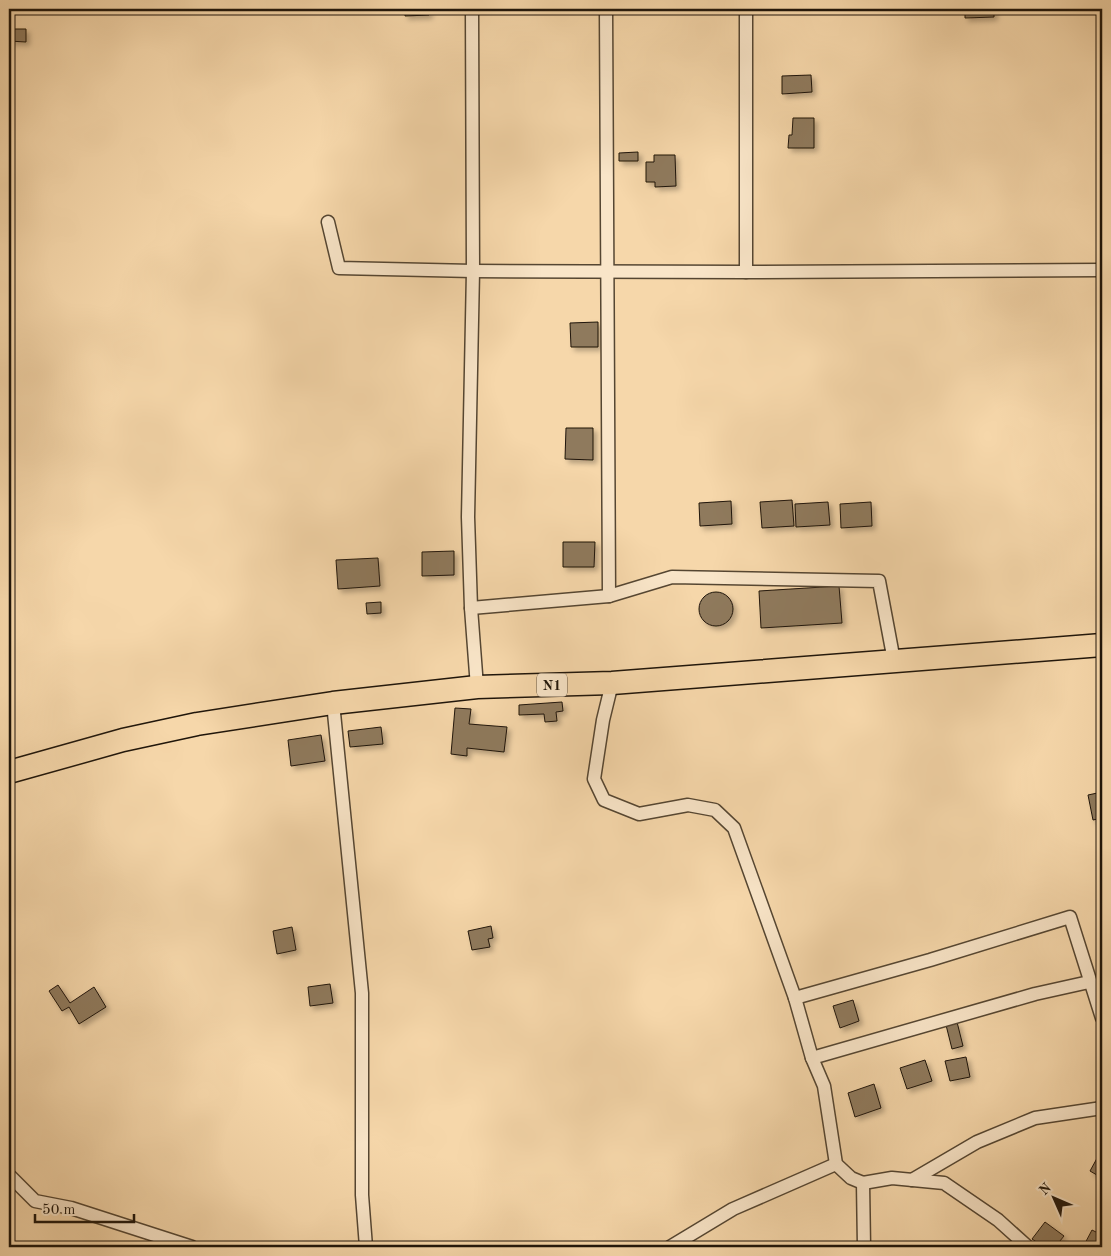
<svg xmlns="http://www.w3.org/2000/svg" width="1111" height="1256" viewBox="0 0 1111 1256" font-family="'Old Standard TT',serif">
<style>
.building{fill:#8f7a5d;stroke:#1f150a;filter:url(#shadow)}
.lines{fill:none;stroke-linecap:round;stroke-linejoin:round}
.street-casing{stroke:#554632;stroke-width:15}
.highway-casing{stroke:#1f150a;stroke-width:25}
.street{stroke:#f9e5c8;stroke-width:12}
.highway{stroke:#f6d7aa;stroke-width:22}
.labels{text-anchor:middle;stroke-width:4;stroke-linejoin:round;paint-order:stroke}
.shield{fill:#f9e5c8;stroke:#605343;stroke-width:1}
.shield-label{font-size:14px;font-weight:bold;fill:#1f150a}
</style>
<defs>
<filter id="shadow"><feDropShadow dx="3.5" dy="3.5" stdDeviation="2.5" flood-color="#0004"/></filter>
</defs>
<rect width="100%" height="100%" fill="#f6d7aa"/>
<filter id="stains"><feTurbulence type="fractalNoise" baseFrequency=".004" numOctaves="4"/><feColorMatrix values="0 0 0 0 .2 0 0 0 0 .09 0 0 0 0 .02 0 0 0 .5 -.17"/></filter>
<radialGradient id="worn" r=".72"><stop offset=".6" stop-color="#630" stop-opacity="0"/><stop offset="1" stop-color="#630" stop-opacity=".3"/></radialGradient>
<!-- building -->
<g class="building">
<path d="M405 9H429V15L405 16Z"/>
<path d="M965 9H994V17L965 18Z"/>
<path d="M9 29H26V42L9 41Z"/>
<path d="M811 75 812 92 782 94V76Z"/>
<path d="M793 118H814V148H788L789 135H792Z"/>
<path d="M1097 150H1102V173H1098Z"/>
<path d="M638 152V161H619V153Z"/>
<path d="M654 155H675L676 186 655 187V182H646V162H654Z"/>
<path d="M598 322V347H571L570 323Z"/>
<path d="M566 428H593V460L565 459Z"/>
<path d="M792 500 794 526 762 528 760 502Z"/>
<path d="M731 501 732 524 700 526 699 503Z"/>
<path d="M828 502 830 525 796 527 795 504Z"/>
<path d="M871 502 872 526 841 528 840 504Z"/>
<path d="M563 542H595L594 567H563Z"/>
<path d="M454 551V575L422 576V552Z"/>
<path d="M378 558 380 586 338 589 336 560Z"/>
<path d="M839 586 842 623 761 628 759 591Z"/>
<circle cx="716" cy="609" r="17"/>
<path d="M381 602V613L367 614 366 603Z"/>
<path d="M562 702 563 711 556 712 557 721 545 722 544 714 519 715V705Z"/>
<path d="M455 708 471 709 469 724 507 727 504 752 467 748V756L451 754Z"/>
<path d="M381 727 383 744 350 747 348 731Z"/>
<path d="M321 735 325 761 291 766 288 740Z"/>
<path d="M1102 792V818L1093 820 1088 795Z"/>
<path d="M491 926 493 938 488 939 490 947 472 950 468 931Z"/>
<path d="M292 927 296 950 277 954 273 931Z"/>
<path d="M330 984 333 1003 310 1006 308 987Z"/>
<path d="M58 985 70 1003 94 987 106 1007 79 1024 69 1007 62 1011 49 991Z"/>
<path d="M853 1000 859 1021 840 1028 833 1006Z"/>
<path d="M957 1022 963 1046 952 1049 946 1025Z"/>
<path d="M966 1057 970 1077 950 1081 945 1061Z"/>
<path d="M925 1060 932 1081 907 1089 900 1068Z"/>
<path d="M874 1084 881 1108 855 1117 848 1093Z"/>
<path d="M1101 1151H1102V1178L1090 1171Z"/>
<path d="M1045 1222 1064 1236 1055 1247H1044L1032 1239Z"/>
<path d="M1092 1230 1102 1235V1247H1083Z"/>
</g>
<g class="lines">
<!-- street casing -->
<g class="street-casing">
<g id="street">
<path d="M472 9 473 271 468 517 471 608 477 687"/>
<path d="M606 9 609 596"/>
<path d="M328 222 339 268 473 271 746 272V9"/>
<path d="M746 272 1102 270"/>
<path d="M471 608 609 596 672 577 879 581 894 661"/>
<path d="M612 683 603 720 594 779 604 800 639 814 688 805 715 810 734 828 795 998 930 960 1070 917 1102 1018"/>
<path d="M333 703 362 993V1195L366 1247"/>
<path d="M795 998 812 1058 824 1086 836 1164 851 1178 863 1183 864 1247"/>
<path d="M812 1058 1035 994 1089 982"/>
<path d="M9 1175 35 1201 71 1208 192 1247"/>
<path d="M912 1180 977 1142 1035 1118 1102 1108"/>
<path d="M863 1183 892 1178 944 1183 998 1220 1028 1247"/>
<path d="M670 1247 733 1209 836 1164"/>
</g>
</g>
<!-- highway casing -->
<g class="highway-casing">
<path id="highway" d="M9 772 123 740 197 724 333 703 477 687 612 683 1102 645"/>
</g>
<!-- street -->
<use href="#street" class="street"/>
<!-- highway -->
<use href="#highway" class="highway"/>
</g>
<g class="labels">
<!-- shield labels -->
<rect class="shield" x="537" y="673.5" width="30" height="23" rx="4"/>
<g class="shield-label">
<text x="552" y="690">N1</text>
</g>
</g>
<!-- margin -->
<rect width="1111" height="1256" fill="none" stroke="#f6d7aa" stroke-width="30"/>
<rect x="10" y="10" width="1091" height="1236" fill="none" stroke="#1f150a" stroke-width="2.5"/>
<rect x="15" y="15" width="1081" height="1226" fill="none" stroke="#1f150a"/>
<!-- north arrow -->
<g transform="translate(1054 1198) rotate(315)" stroke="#f9e5c8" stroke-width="4" paint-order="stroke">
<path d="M0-4L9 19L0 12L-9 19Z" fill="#1f150a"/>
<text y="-8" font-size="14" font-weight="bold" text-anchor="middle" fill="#1f150a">N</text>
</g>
<!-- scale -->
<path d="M35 1214v8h99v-8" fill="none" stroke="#1f150a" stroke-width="2.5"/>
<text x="42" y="1214" font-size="15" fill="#1f150a" stroke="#f9e5c8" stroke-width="4" paint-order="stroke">50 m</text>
<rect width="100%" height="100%" filter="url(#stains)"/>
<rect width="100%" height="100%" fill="url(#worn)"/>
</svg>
